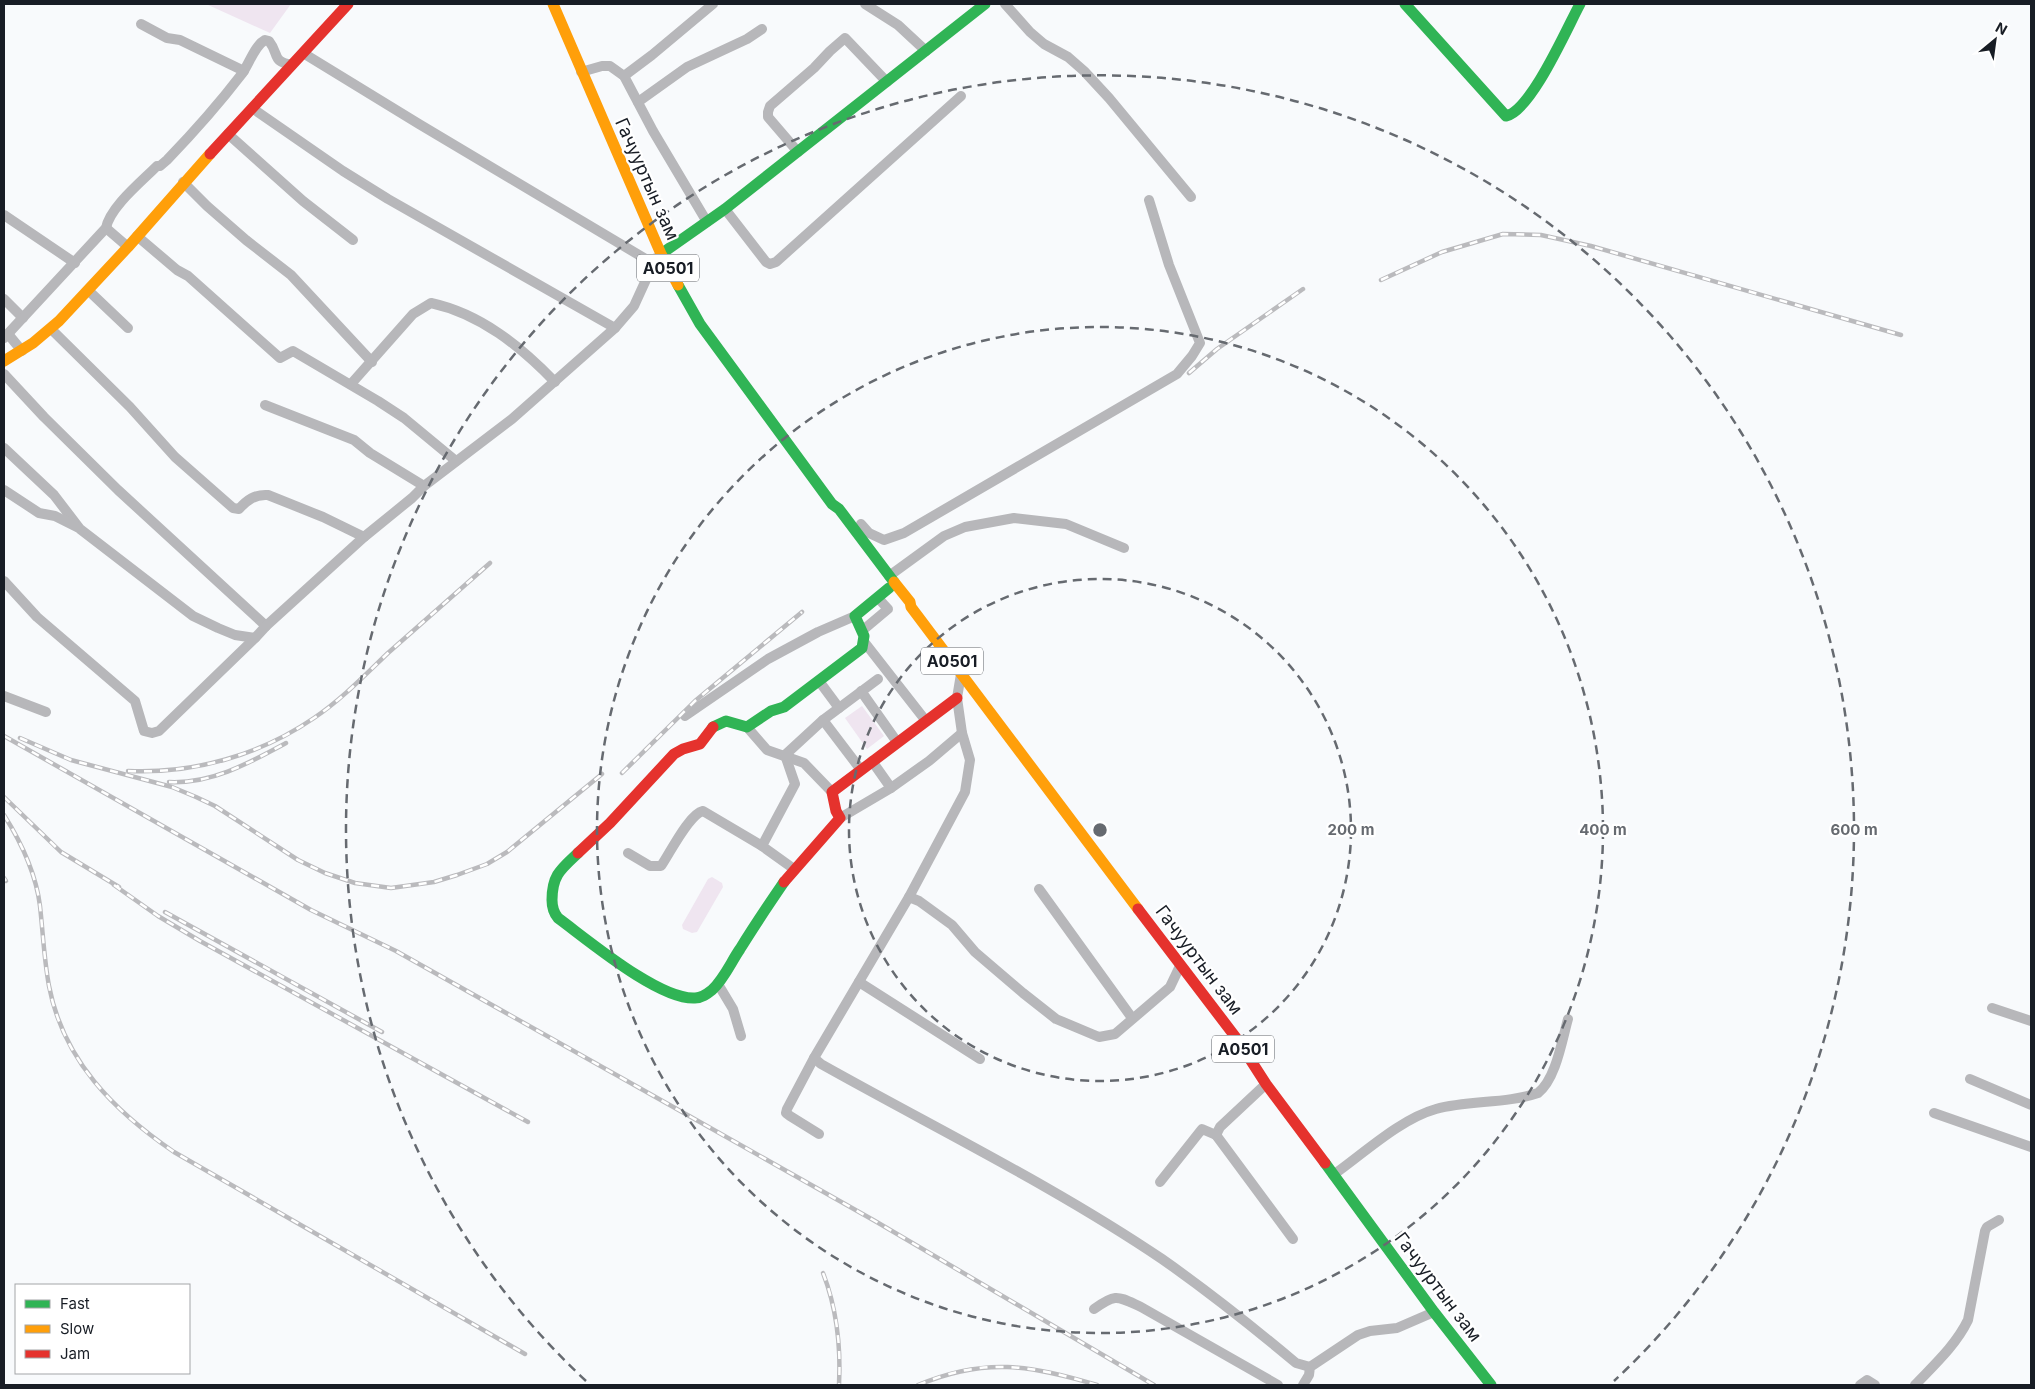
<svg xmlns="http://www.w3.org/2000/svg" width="2035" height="1389" viewBox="0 0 2035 1389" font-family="Inter,sans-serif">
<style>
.green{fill:#efe5f0}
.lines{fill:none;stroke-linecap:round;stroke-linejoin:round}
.street{stroke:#b7b7ba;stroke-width:10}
.fast{stroke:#30b455;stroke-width:11}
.slow{stroke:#ff9f0a;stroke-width:11}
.jam{stroke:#e5322d;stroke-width:11}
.rail-casing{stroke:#bababd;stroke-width:4.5}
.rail{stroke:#fff;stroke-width:2.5;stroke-dasharray:8;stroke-linecap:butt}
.ring{fill:none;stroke:#666a70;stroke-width:2.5;stroke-dasharray:9 6}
.labels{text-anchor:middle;stroke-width:4.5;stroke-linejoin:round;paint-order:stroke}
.shield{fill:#fff;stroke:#5d6166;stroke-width:1}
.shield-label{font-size:16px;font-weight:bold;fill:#181d25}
.street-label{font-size:18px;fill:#181d25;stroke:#fff}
.centre{fill:#666a70;stroke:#fff;stroke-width:2.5}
.ring-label{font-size:15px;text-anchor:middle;font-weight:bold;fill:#666a70;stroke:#fff;stroke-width:4.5;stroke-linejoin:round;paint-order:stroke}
</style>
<rect width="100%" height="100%" fill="#f8fafc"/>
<!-- green -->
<g class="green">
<path d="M206 4H291L270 33Z"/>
<path d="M862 706 884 736 867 749 845 718Z"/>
<path d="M712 877 722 883 723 887 697 932 692 933 683 929 682 925 708 879Z"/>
</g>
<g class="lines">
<!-- street -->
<g class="street">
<path d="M865 4 898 25 926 51"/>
<path d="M1005 4 1030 32 1044 44 1068 57 1084 71 1109 98 1191 197"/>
<path d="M141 24 167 38 180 40 244 71"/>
<path d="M303 53 419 124 649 261 656 258"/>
<path d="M581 72 602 66H610L624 76 653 131 707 222"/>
<path d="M624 76 652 55 713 4"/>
<path d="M638 102 687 67 747 39 762 29"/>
<path d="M252 108 343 171 388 199 615 328"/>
<path d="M228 134 303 201 353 240"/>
<path d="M798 152 768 117V112L770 106 814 68 830 51 845 38 887 82"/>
<path d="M183 182 207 206 246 240 291 275 372 362"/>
<path d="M725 209 766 262 770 264 776 262 961 96"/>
<path d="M4 215 75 263"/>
<path d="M106 228 128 247"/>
<path d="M137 236 177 270 188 276 280 358 293 351 378 401 404 418 456 461"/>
<path d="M88 290 128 328"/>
<path d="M4 299 23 318"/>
<path d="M51 329 130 407 175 457 233 508 239 509C247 500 255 494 268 495L323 517 364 537"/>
<path d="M8 334 22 351"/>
<path d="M4 338 106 228C110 207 141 182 157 166H160L167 160C193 133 218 105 241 75 249 65 254 46 265 40L269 41C280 55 271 61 292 65"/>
<path d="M4 374 44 417 118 490 266 626"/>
<path d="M351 384 413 314 431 303C481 314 520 346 555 382"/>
<path d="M265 405 354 440 370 453 424 486"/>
<path d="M4 448 54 495 80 529 193 616 218 628 235 635 255 638"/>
<path d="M4 490 39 513 55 516 77 527"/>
<path d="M861 524 869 533 884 540 904 533 1177 374 1192 356 1200 343 1169 265 1149 200"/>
<path d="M889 576 944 536 965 527 1014 518 1066 524 1124 548"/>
<path d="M4 581 37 617 135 701 144 731 152 733 159 731 255 638 266 626 364 537 412 498 424 486 512 419 615 328 634 306 650 271 651 261"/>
<path d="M863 630 888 609 878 598"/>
<path d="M865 643 926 721"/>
<path d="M819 681 839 708"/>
<path d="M861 691 897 742"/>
<path d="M4 696 46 712"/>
<path d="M685 716 768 659 818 632 855 616"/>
<path d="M823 720 861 770"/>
<path d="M747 727 767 750 804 763 832 792"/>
<path d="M891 788 929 761 962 733"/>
<path d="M840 818 891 788 872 761"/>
<path d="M628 853 650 866H661C670 853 689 814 703 811L762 846"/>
<path d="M794 869 762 846 795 784 785 755 823 720 878 679"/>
<path d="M1039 889 1132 1018"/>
<path d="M909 897 919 901 952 925 975 952 1023 993 1056 1019 1099 1037 1115 1034 1170 987 1180 966"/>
<path d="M859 982 980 1059"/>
<path d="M718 984 733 1009 741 1036"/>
<path d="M1992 1008 2031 1021"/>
<path d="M814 1058 821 1064C935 1128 1054 1186 1162 1259 1209 1292 1253 1327 1296 1363L1310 1367"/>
<path d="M1970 1079 2031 1105"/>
<path d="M1266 1084 1220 1127 1216 1135 1293 1239"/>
<path d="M1934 1113 2031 1147"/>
<path d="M819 1134 790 1116 786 1113 787 1109 814 1058 909 897 965 792 970 760 962 733 957 698 961 674"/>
<path d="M1333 1175C1363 1154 1400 1119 1436 1109 1469 1100 1506 1104 1538 1093 1556 1079 1562 1040 1568 1019"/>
<path d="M1160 1182 1202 1129 1216 1135"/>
<path d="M1094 1309C1116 1293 1117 1296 1141 1307L1278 1385"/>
<path d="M1303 1385 1309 1375 1310 1367 1358 1335 1370 1331 1397 1328 1434 1312"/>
<path d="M1860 1385 1867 1380 1875 1385"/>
<path d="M1915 1385C1934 1365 1956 1345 1968 1320L1985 1231 1987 1227 1999 1220"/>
</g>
<!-- fast -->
<g class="fast">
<path d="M1405 4 1506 116C1531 111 1567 28 1580 4"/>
<path d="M661 254 725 209 985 4"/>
<path d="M678 285 700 324 832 504 839 509 894 582"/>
<path d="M713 727 726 721 747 727 771 711 784 707 862 648 864 636 855 616 889 588"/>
<path d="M578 853C561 869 552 875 552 900 552 907 553 912 558 918 588 940 659 1000 695 998 702 998 707 994 712 990 724 979 731 962 740 949 754 926 769 904 784 882"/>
<path d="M1325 1163 1434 1312 1491 1385"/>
</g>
<!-- slow -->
<g class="slow">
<path d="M553 4 661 254 678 285"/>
<path d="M4 361 33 343 59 321 128 247 210 154"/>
<path d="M894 582 910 602 911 607 1138 909"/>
</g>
<!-- jam -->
<g class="jam">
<path d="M210 154 348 4"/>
<path d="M578 853 610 823 674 754 683 749 700 744 713 727"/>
<path d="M784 882 840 818 836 811 832 792 957 698"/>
<path d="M1138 909 1237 1039 1266 1084 1325 1163"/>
</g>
<!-- rail casing -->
<g class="rail-casing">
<g id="rail">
<path d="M1381 280 1442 252 1503 234 1541 235 1591 246 1901 335"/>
<path d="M1189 373 1217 349 1303 289"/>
<path d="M4 736 311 910 396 951 691 1117 875 1221 1154 1385"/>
<path d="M20 738 71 760 172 787 196 797 215 806 298 860 325 873 355 883 391 888 434 882 457 875 487 864 507 852 602 774"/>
<path d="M128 771C194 774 260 755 314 718 341 700 365 675 388 653 422 623 456 593 490 563"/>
<path d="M622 773 695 701 802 612"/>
<path d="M169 782C212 784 249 763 286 743"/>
<path d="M4 797 61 852 119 887"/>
<path d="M4 815C21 842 36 874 40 906 43 933 44 959 49 986 63 1060 114 1111 174 1152L525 1354"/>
<path d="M4 878 6 881"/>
<path d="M114 885 158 916 200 941 528 1122"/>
<path d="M165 912 382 1032"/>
<path d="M823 1273C837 1309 841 1346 839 1385"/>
<path d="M918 1385C985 1357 1030 1365 1097 1385"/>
</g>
</g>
<!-- rail -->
<use href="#rail" class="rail"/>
</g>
<!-- distance rings -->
<g class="ring">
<circle cx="1100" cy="830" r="251"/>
<circle cx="1100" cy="830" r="503"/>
<path d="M586 1381A754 754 0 1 1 1614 1381"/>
</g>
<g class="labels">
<!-- shield labels -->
<g class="shield">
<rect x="637" y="254.5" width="62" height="27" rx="4"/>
<rect x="921" y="647.5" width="62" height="27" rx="4"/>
<rect x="1212" y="1035.5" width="62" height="27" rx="4"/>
</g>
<g class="shield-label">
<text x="668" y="274">A0501</text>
<text x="952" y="667">A0501</text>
<text x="1243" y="1055">A0501</text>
</g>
<!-- street labels -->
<g class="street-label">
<text transform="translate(647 179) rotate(66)" y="6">Гачууртын зам</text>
<text transform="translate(1199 960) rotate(53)" y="6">Гачууртын зам</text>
<text transform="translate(1438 1287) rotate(53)" y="6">Гачууртын зам</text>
</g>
</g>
<circle cx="1100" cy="830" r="8" class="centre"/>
<g class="ring-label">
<text x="1351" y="835">200 m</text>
<text x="1603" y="835">400 m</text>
<text x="1854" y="835">600 m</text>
</g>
<!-- border -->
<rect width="2035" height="1389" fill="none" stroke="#181d25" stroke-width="10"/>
<!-- legend -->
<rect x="15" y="1284" width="175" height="90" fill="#ffffff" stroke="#a3a5a8"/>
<rect x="25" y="1300" width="25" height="8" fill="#30b455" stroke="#a3a5a8"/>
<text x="60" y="1309" font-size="15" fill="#181d25">Fast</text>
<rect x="25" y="1325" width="25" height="8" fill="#ff9f0a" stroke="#a3a5a8"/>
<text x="60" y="1334" font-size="15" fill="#181d25">Slow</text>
<rect x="25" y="1350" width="25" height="8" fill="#e5322d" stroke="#a3a5a8"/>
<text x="60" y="1359" font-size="15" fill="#181d25">Jam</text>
<!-- north arrow -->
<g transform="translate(1995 40) rotate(29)" stroke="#ffffff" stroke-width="4" paint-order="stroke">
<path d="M0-4L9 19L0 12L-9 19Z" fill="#181d25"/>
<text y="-8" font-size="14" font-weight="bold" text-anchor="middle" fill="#181d25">N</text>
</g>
</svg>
